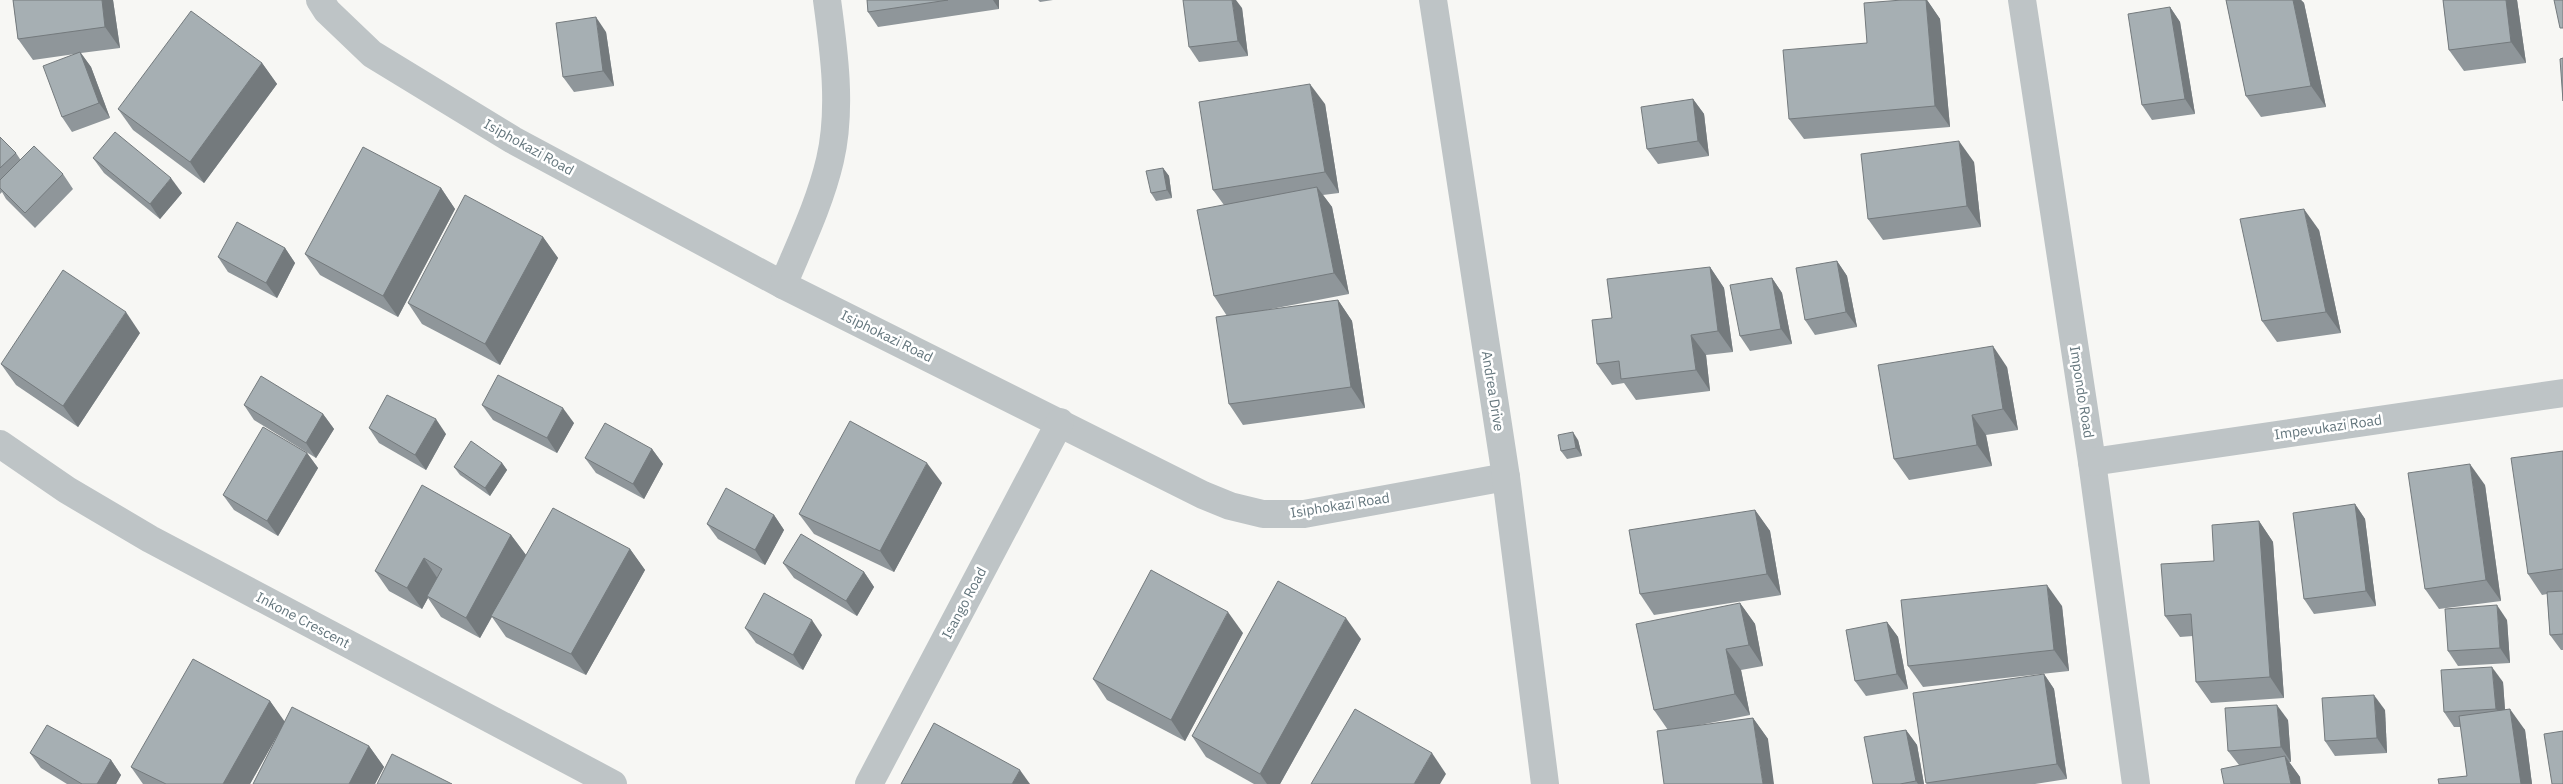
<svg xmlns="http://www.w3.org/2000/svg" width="2563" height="784" viewBox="0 0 2563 784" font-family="'IBM Plex Sans',sans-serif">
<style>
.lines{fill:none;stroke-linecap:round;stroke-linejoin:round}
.street{stroke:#bec4c6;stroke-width:28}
.wall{fill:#8f969a}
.shaded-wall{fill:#747a7d}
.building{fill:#a6afb3;stroke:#747a7d}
.labels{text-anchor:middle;stroke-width:5;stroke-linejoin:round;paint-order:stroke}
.street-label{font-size:14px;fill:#64767d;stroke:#fff}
</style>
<rect width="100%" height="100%" fill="#f7f7f4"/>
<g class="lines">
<!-- street -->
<g class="street">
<path d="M320 0 327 11 372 54 513 140 783 285 1203 495 1230 506 1263 514H1304L1506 477"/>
<path d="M1433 0 1506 477 1545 784"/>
<path d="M2022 0 2092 462 2136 784"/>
<path d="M783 285C800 244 820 203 830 160 842 109 834 51 827 0"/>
<path d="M0 444 67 490 150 539 613 784"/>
<path d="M2092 462 2563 393"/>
<path d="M869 784 1060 422"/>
</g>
</g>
<!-- wall -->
<g class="wall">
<path d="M13 0H113L120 48 81 53 91 67 110 118 72 132 62 117 75 54 33 60 18 39Z"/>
<path d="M867 0H999V9L878 27 868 12Z"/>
<path d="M1038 0H1053L1040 2Z"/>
<path d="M1902 0H1927L1940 19 1950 127 1804 139 1789 119 1867 43Z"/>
<path d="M2226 0H2301L2304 3 2326 107 2261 117 2246 96Z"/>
<path d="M2443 0H2517L2526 63 2464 71 2449 50Z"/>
<path d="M2170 7 2180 22 2195 114 2152 120 2142 105Z"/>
<path d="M1242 8 1248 56 1199 62 1189 47Z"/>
<path d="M606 32 614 86 574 92 563 77Z"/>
<path d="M262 63 277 84 204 183 133 130 118 109Z"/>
<path d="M1693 99 1704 114 1709 156 1658 164 1647 149Z"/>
<path d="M1325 104 1339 193 1323 195 1332 207 1349 294 1256 312 1338 300 1352 321 1365 408 1243 425 1229 404 1227 316 1214 296 1224 205 1213 190Z"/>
<path d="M0 137 16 153 20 159 63 174 73 189 35 228 6 199 2 192 0 194Z"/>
<path d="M93 158 182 193 160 219 104 173Z"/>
<path d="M1974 162 1981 227 1883 240 1868 219Z"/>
<path d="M1163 168 1169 176 1172 198 1156 201 1151 193Z"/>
<path d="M441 188 455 209 398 317 320 275 305 254Z"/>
<path d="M2319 230 2341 333 2277 342 2262 321Z"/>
<path d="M543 237 558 258 500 365 422 324 408 303Z"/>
<path d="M285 248 295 263 277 298 228 272 218 257Z"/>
<path d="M1837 261 1847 276 1857 327 1815 335 1805 320Z"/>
<path d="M1710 267 1724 288 1733 352 1706 355 1710 391 1636 400 1624 383 1612 385 1597 364Z"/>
<path d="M1772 278 1782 293 1792 344 1750 351 1740 336Z"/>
<path d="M140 333 78 427 16 385 1 364Z"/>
<path d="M2007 367 2018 430 1986 435 1992 466 1909 480 1894 459Z"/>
<path d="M244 405 323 414 334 429 316 458 254 420Z"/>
<path d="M482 405 574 423 557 453 493 420Z"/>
<path d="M369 428 446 434 426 470 379 443Z"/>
<path d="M1578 440 1582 456 1567 459 1561 451Z"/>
<path d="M652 449 663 464 644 499 596 473 585 458Z"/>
<path d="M2563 451V650H2561L2550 635 2547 594 2542 595 2528 574Z"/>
<path d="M307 453 318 468 278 536 234 510 223 495Z"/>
<path d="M502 463 507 470 490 496 460 475 454 467Z"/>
<path d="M942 483 894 572 814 534 799 514Z"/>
<path d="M2485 485 2501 601 2439 609 2425 589Z"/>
<path d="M2355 504 2365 519 2376 606 2314 614 2304 599Z"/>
<path d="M1755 510 1770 531 1781 595 1654 615 1640 594Z"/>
<path d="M774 515 784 530 765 565 718 539 707 524Z"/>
<path d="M2259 521 2273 542 2284 698 2211 703 2196 682 2193 636 2180 637 2165 616 2214 561Z"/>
<path d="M511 535 526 555 630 549 645 570 586 675 506 637 492 617 480 638 441 617 428 598 422 609 389 591 375 571Z"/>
<path d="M783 563 864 572 874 587 857 616 794 578Z"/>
<path d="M1740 603 1755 624 1763 666 1741 670 1750 715 1690 727 1753 718 1768 739 1668 730 1654 710Z"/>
<path d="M2062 606 2069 671 1923 687 1908 666Z"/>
<path d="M2507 620 2510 663 2458 666 2448 651Z"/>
<path d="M1887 622 1898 637 1908 689 1866 696 1855 681Z"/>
<path d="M745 628 822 635 803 670 756 643Z"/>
<path d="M1243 633 1185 741 1107 700 1093 679Z"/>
<path d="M1361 639 1280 784H1254L1206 757 1192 736Z"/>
<path d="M2044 674 2054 689 2067 779 2035 784H1927L1926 783Z"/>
<path d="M2503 682 2505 710 2525 730 2532 784H2439L2467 776 2461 727H2454L2444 712Z"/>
<path d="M270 701 284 722 369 746 384 767 375 784H253L284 723 250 784H143L131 767Z"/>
<path d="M2385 710 2387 753 2335 756 2325 741Z"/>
<path d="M2288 720 2291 762H2289L2300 777 2239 765 2228 751Z"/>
<path d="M1906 730 1917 745 1924 784H1873Z"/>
<path d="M30 753 111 760 121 775 116 784H67L41 768Z"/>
</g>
<!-- shaded-wall -->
<g class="shaded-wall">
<path d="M102 0H113L120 48 105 27Z"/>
<path d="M993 0H999V9Z"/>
<path d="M1232 0H1236L1242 8 1248 56 1238 41Z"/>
<path d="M1926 0H1927L1940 19 1950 127 1935 106Z"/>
<path d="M2293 0H2301L2304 3 2326 107 2311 86Z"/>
<path d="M2506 0H2517L2526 63 2511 42Z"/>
<path d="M2170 7 2180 22 2195 114 2185 99Z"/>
<path d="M596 17 606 32 614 86 603 71Z"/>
<path d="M80 52 91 67 110 118 99 103Z"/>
<path d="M262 63 277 84 204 183 190 162Z"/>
<path d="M1310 84 1325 104 1339 193 1325 172Z"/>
<path d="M1693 99 1704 114 1709 156 1698 141Z"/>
<path d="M1959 141 1974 162 1981 227 1967 206Z"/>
<path d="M1163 168 1169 176 1172 198 1167 190Z"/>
<path d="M171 178 182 193 160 219 150 204Z"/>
<path d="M1317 187 1332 207 1349 294 1334 273Z"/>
<path d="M441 188 455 209 398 317 383 296Z"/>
<path d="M2304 209 2319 230 2341 333 2326 312Z"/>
<path d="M543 237 558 258 500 365 485 344Z"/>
<path d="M285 248 295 263 277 298 266 283Z"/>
<path d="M1837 261 1847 276 1857 327 1846 312Z"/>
<path d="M1710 267 1724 288 1733 352 1718 331Z"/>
<path d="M1772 278 1782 293 1792 344 1781 329Z"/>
<path d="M1338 300 1352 321 1365 408 1351 387Z"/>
<path d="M126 312 140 333 78 427 63 406Z"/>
<path d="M1691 335 1706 355 1710 391 1696 370Z"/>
<path d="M1993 346 2007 367 2018 430 2003 409Z"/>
<path d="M563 408 574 423 557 453 547 438Z"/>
<path d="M323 414 334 429 316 458 306 443Z"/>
<path d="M1972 415 1986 435 1992 466 1977 445Z"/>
<path d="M436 419 446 434 426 470 415 455Z"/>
<path d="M1573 432 1578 440 1582 456 1576 448Z"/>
<path d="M652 449 663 464 644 499 633 484Z"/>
<path d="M307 453 318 468 278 536 267 521Z"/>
<path d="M502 463 507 470 490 496 485 488Z"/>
<path d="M927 463 942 483 894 572 880 551Z"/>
<path d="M2470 464 2485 485 2501 601 2486 580Z"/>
<path d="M2355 504 2365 519 2376 606 2366 591Z"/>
<path d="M1755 510 1770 531 1781 595 1767 574Z"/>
<path d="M774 515 784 530 765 565 755 550Z"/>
<path d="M2259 521 2273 542 2284 698 2270 677Z"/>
<path d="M511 535 526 555 480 638 466 618Z"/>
<path d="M630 549 645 570 586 675 571 654Z"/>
<path d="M424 558 438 579 427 596 428 598 422 609 407 588Z"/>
<path d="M864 572 874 587 857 616 846 601Z"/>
<path d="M2047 585 2062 606 2069 671 2054 650Z"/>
<path d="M1740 603 1755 624 1763 666 1749 645Z"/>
<path d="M2497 605 2507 620 2510 663 2500 648Z"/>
<path d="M1228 612 1243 633 1185 741 1171 720Z"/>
<path d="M1346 618 1361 639 1280 784H1267L1260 774Z"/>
<path d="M812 620 822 635 803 670 793 655Z"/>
<path d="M1887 622 1898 637 1908 689 1897 674Z"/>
<path d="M1726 649 1741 670 1750 715 1735 694Z"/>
<path d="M2492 667 2503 682 2506 724 2496 709Z"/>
<path d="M2044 674 2054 689 2067 779 2057 764Z"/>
<path d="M2374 695 2385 710 2387 753 2377 738Z"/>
<path d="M270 701 285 722 250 784H223Z"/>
<path d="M2277 705 2288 720 2291 762 2281 747Z"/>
<path d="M2510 709 2525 730 2532 784H2521Z"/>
<path d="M1753 718 1768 739 1774 784H1763Z"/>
<path d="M1906 730 1917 745 1924 784H1918L1916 781Z"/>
<path d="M369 746 384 767 375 784H349Z"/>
<path d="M1432 753 1446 774 1440 784H1414Z"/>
<path d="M2285 756 2300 777 2301 784H2291Z"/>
<path d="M111 760 121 775 116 784H97Z"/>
<path d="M1020 770 1030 784H1012Z"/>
</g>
<!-- building -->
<g class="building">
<path d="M13 0H102L105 27 18 39Z"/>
<path d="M867 0H948L868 12Z"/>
<path d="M1183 0H1232L1238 41 1189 47Z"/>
<path d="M1902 0H1926L1935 106 1789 119 1783 50 1867 43 1864 3Z"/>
<path d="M2226 0H2293L2311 86 2246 96Z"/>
<path d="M2443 0H2506L2511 42 2449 50Z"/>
<path d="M2554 0H2563V28H2560Z"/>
<path d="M2170 7 2185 99 2142 105 2128 14Z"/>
<path d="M191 11 262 63 190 162 118 109Z"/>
<path d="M596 17 603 71 563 77 556 23Z"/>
<path d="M80 52 99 103 62 117 43 66Z"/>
<path d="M2563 58V101L2560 59Z"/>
<path d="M1310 84 1325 172 1213 190 1199 102Z"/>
<path d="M1693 99 1698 141 1647 149 1641 107Z"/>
<path d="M115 132 171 178 150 204 93 158Z"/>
<path d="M0 137 16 153 0 168Z"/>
<path d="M1959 141 1967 206 1868 219 1861 154Z"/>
<path d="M34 146 63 174 25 213 0 188V180Z"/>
<path d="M363 147 441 188 383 296 305 254Z"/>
<path d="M1163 168 1167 190 1151 193 1146 171Z"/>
<path d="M1317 187 1334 273 1214 296 1197 210Z"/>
<path d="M465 195 543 237 485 344 408 303Z"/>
<path d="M2304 209 2326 312 2262 321 2240 219Z"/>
<path d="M237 222 285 248 266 283 218 257Z"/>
<path d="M1837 261 1846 312 1805 320 1796 268Z"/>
<path d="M1710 267 1718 331 1691 335 1696 370 1621 379 1619 361 1597 364 1592 320 1612 318 1607 279Z"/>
<path d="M63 270 126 312 63 406 1 364Z"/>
<path d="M1772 278 1781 329 1740 336 1730 285Z"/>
<path d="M1338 300 1351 387 1229 404 1216 317Z"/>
<path d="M1993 346 2003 409 1972 415 1977 445 1894 459 1878 365Z"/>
<path d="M498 375 563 408 547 438 482 405Z"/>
<path d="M261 376 323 414 306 443 244 405Z"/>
<path d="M387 395 436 419 415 455 369 428Z"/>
<path d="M850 421 927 463 880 551 799 514Z"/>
<path d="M605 423 652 449 633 484 585 458Z"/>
<path d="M263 427 307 453 267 521 223 495Z"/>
<path d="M1573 432 1576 448 1561 451 1558 435Z"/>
<path d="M471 441 502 463 485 488 454 467Z"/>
<path d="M2563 451V569L2528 574 2511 458Z"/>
<path d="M2470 464 2486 580 2425 589 2408 473Z"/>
<path d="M422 485 511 535 466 618 427 596 442 569 424 558 407 588 375 571Z"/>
<path d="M726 488 774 515 755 550 707 524Z"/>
<path d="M2355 504 2366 591 2304 599 2293 513Z"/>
<path d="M553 508 630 549 571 654 491 616Z"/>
<path d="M1755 510 1767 574 1640 594 1629 530Z"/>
<path d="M2259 521 2270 677 2196 682 2191 614 2165 616 2161 564 2214 561 2212 525Z"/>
<path d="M801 534 864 572 846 601 783 563Z"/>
<path d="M1151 570 1228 612 1171 720 1093 679Z"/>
<path d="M1278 581 1346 618 1260 774 1192 736Z"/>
<path d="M2047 585 2054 650 1908 666 1901 600Z"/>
<path d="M2563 591V634L2550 635 2547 592Z"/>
<path d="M764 593 812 620 793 655 745 628Z"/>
<path d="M1740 603 1749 645 1726 649 1735 694 1654 710 1636 624Z"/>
<path d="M2497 605 2500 648 2448 651 2445 609Z"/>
<path d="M1887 622 1897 674 1855 681 1846 630Z"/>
<path d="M193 659 270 701 223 784H166L131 767Z"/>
<path d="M2492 667 2496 709 2444 712 2441 670Z"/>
<path d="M2044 674 2057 764 1926 783 1913 693Z"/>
<path d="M2374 695 2377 738 2325 741 2322 698Z"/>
<path d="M2277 705 2281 747 2228 751 2225 708Z"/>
<path d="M292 707 369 746 349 784H253Z"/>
<path d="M1355 709 1432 753 1414 784H1311Z"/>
<path d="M2510 709 2521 784H2439L2438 779 2467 776 2459 716Z"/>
<path d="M1753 718 1763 784H1664L1657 731Z"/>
<path d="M934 723 1020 770 1012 784H901Z"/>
<path d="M47 725 111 760 97 784H82L30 753Z"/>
<path d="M1906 730 1916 781 1900 784H1873L1864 737Z"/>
<path d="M2563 731V784H2552L2544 734Z"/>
<path d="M392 754 452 784H377Z"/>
<path d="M2285 756 2291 784H2224L2221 769Z"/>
</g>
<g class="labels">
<!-- street labels -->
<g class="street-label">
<text transform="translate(529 147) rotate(29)" y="5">Isiphokazi Road</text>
<text transform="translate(887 336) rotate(26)" y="5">Isiphokazi Road</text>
<text transform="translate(1493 391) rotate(81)" y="5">Andrea Drive</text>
<text transform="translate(2082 392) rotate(81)" y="5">Impondo Road</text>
<text transform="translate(2328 427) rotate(-8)" y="5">Impevukazi Road</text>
<text transform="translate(1340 505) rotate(-9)" y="5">Isiphokazi Road</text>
<text transform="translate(964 603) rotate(-62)" y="5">Isango Road</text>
<text transform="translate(303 620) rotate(28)" y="5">Inkone Crescent</text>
</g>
</g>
</svg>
